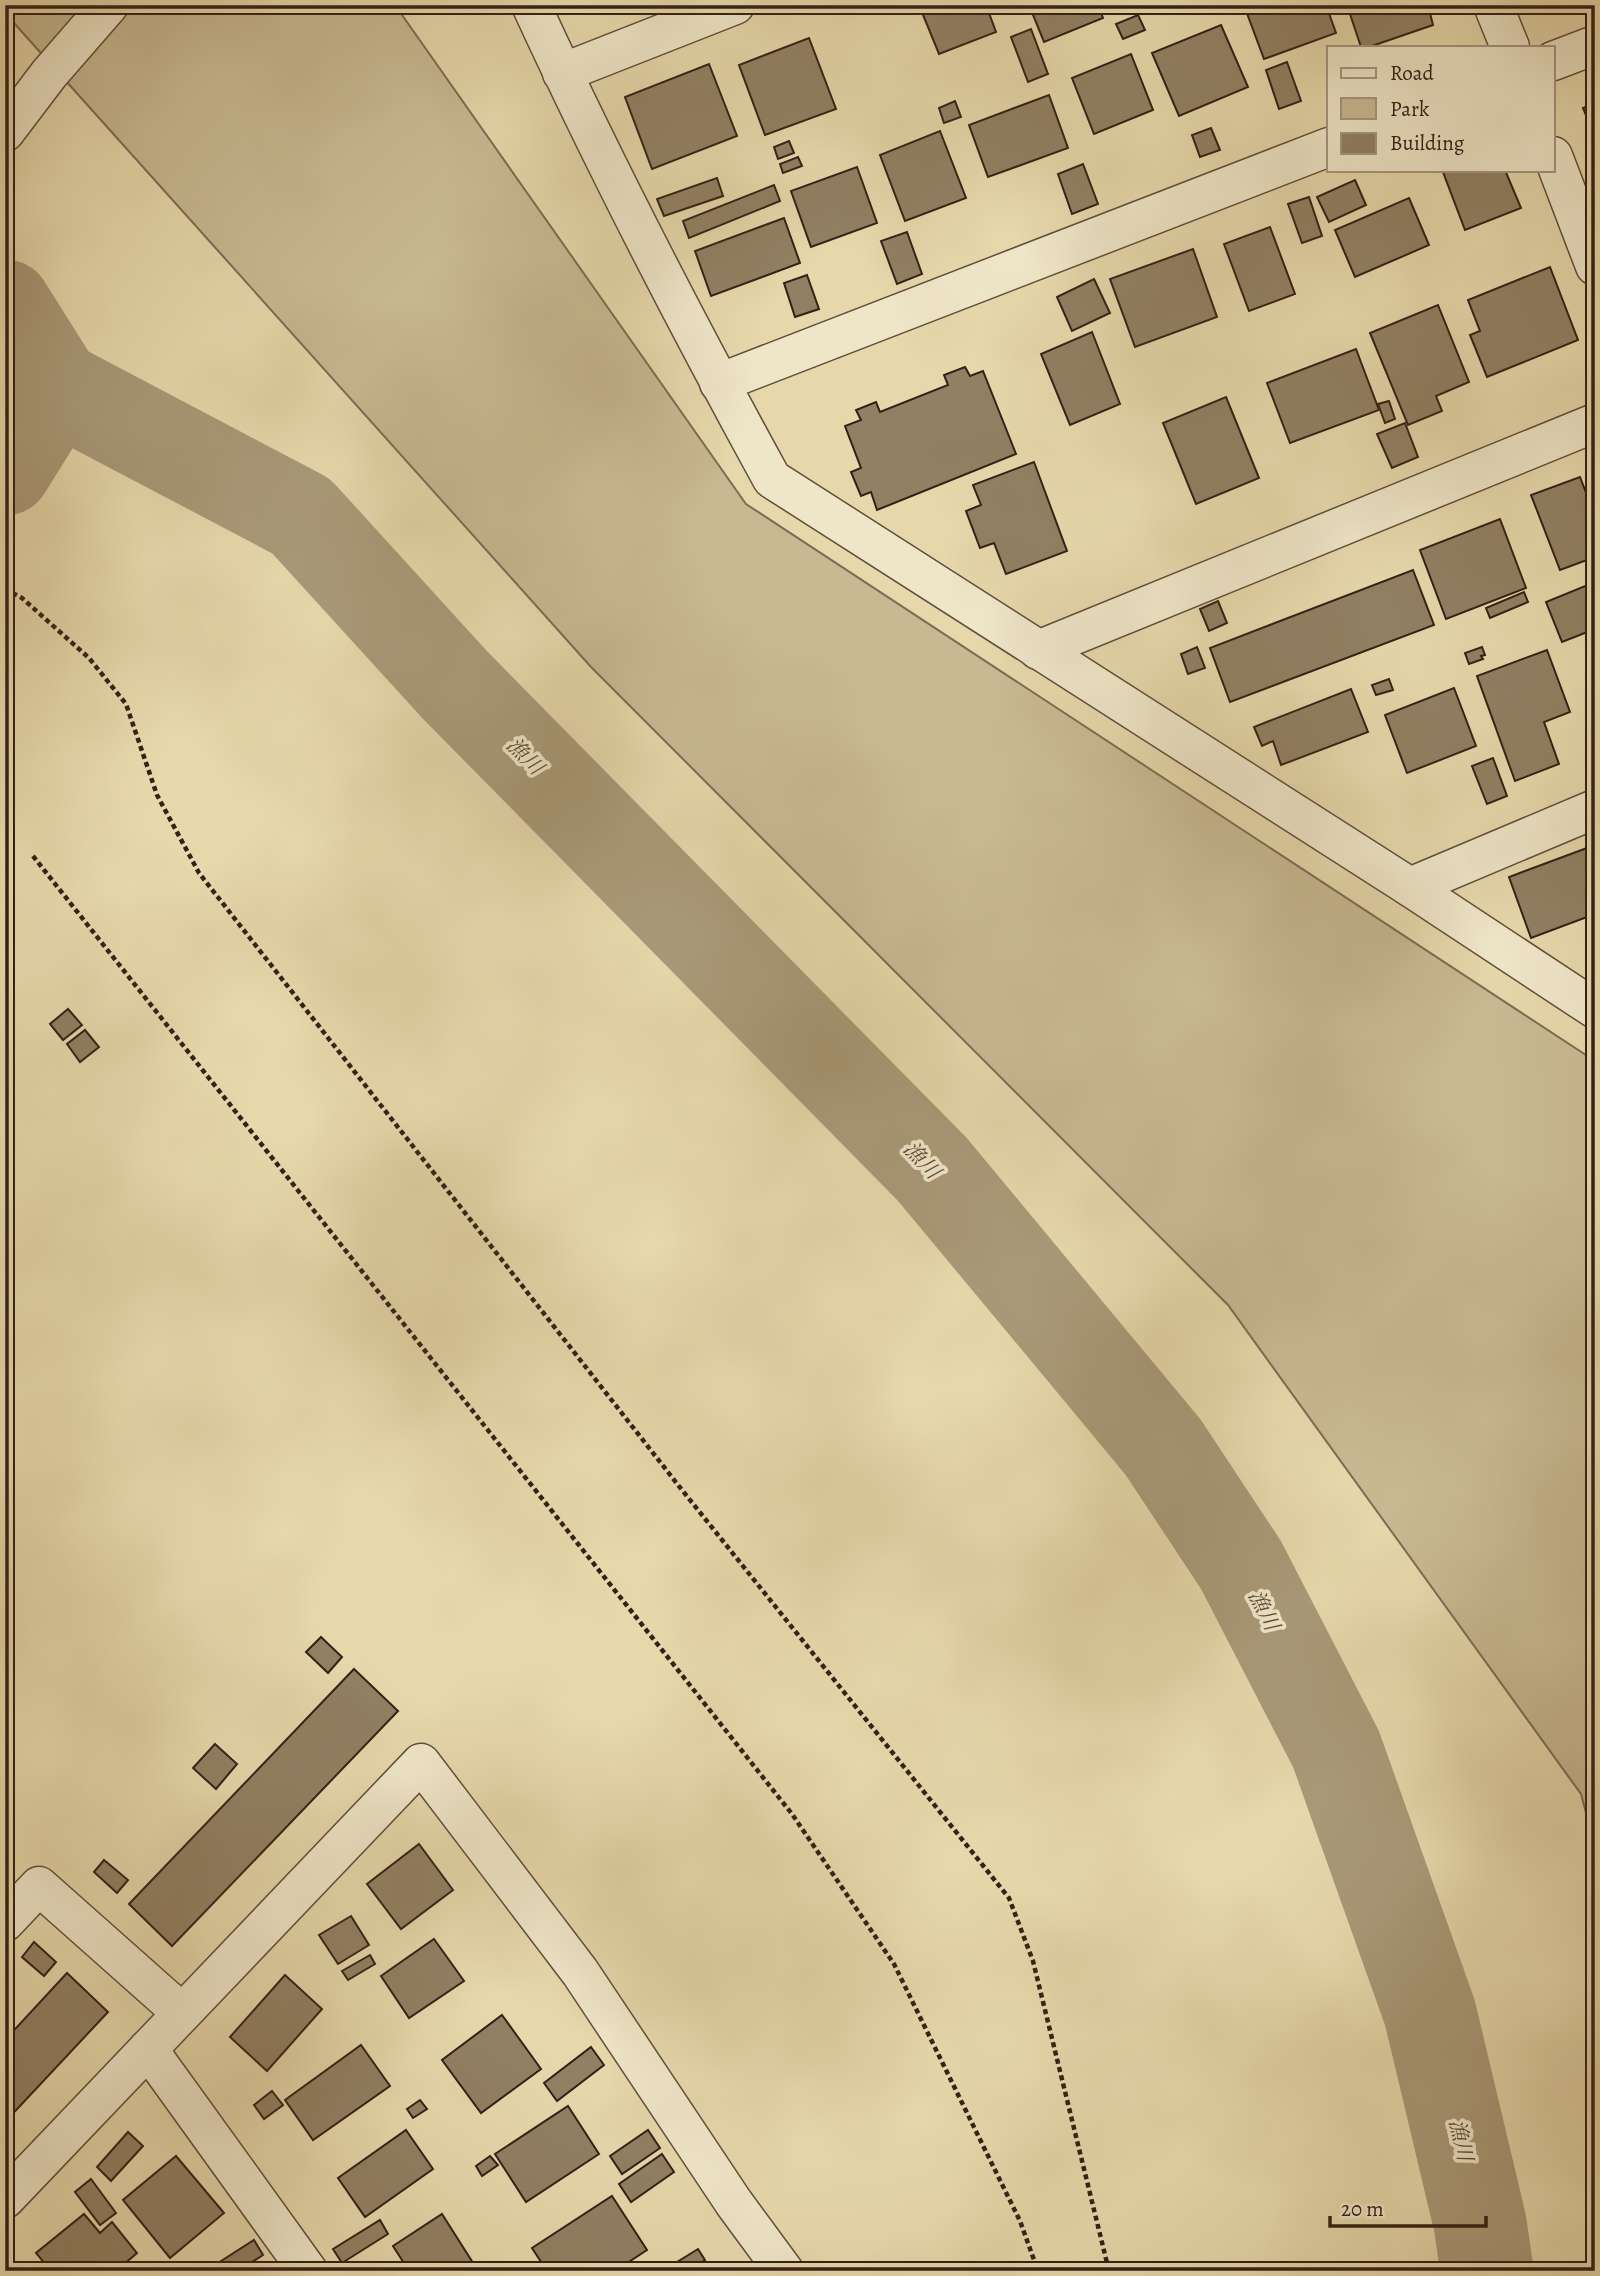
<svg xmlns="http://www.w3.org/2000/svg" width="1600" height="2276" viewBox="0 0 1600 2276" font-family="Alegreya,'Noto Serif JP',serif">
<style>
.green{fill:#c8b992;stroke:#7e6c54;stroke-width:2}
.lines{fill:none;stroke-linecap:round;stroke-linejoin:round}
.river{stroke:#a99978;stroke-width:93}
.building{fill:#918063;stroke:#342016;stroke-width:2}
.minor-casing{stroke:#604e3b;stroke-width:41}
.path{stroke:#342016;stroke-width:4.5;stroke-dasharray:5 3.5;stroke-linecap:butt}
.minor{stroke:#efe6c8;stroke-width:38}
.labels{text-anchor:middle;stroke-width:7;stroke-linejoin:round;paint-order:stroke}
.water-label{font-size:21px;font-style:italic;fill:#5d4a38;stroke:#efe6c8}
</style>
<rect width="100%" height="100%" fill="#e6d8ab"/>
<filter id="stains"><feTurbulence type="fractalNoise" baseFrequency=".00286" numOctaves="4"/><feColorMatrix values="0 0 0 0 .2 0 0 0 0 .09 0 0 0 0 .02 0 0 0 .5 -.17"/></filter>
<radialGradient id="worn" r=".72"><stop offset=".6" stop-color="#630" stop-opacity="0"/><stop offset="1" stop-color="#630" stop-opacity=".3"/></radialGradient>
<!-- green -->
<path class="green" d="M5 5H395L746 504 1595 1061V1847L1581 1794 1228 1305 591 667 5 13Z"/>
<g class="lines">
<!-- river -->
<g class="river">
<path d="M5 306 56 387 301 516 455 685 932 1169 1163 1447 1241 1565 1336 1749 1430 2013 1480 2223 1487 2271"/>
<path d="M5 469 56 387"/>
</g>
</g>
<!-- building -->
<g class="building">
<path d="M919 5H986L996 32 939 54Z"/>
<path d="M1029 5H1098L1103 18 1044 42Z"/>
<path d="M1251 5H1326L1336 33 1264 59 1245 8Z"/>
<path d="M1347 5H1446L1447 7 1430 13 1433 25 1369 47H1361Z"/>
<path d="M1138 15 1145 30 1123 39 1116 24Z"/>
<path d="M1221 25 1248 87 1179 116 1152 53Z"/>
<path d="M1031 29 1048 74 1028 82 1011 37Z"/>
<path d="M809 38 836 109 765 135 739 65Z"/>
<path d="M1131 54 1153 110 1094 134 1072 78Z"/>
<path d="M1287 62 1301 101 1279 109 1266 70Z"/>
<path d="M709 64 737 136 652 169 625 97Z"/>
<path d="M1049 95 1068 148 988 177 969 125Z"/>
<path d="M955 101 961 117 944 123 939 108Z"/>
<path d="M1595 103V137L1583 108Z"/>
<path d="M1211 128 1220 150 1200 157 1192 135Z"/>
<path d="M940 131 966 198 905 221 880 155Z"/>
<path d="M789 141 794 153 778 159 774 147Z"/>
<path d="M798 157 802 166 783 173 780 164Z"/>
<path d="M1083 164 1098 204 1072 214 1058 174Z"/>
<path d="M857 167 877 223 811 247 791 191Z"/>
<path d="M1449 170H1505L1521 208 1465 230 1443 172Z"/>
<path d="M717 178 723 196 664 216 657 199Z"/>
<path d="M1355 180 1366 205 1329 222 1317 197Z"/>
<path d="M774 185 780 201 689 238 683 221Z"/>
<path d="M1309 197 1322 236 1302 243 1288 204Z"/>
<path d="M1409 198 1429 245 1355 277 1335 230Z"/>
<path d="M784 218 800 263 711 296 695 251Z"/>
<path d="M1270 227 1295 294 1249 311 1224 244Z"/>
<path d="M907 232 922 274 897 284 881 241Z"/>
<path d="M1193 249 1217 317 1135 347 1110 279Z"/>
<path d="M1550 267 1578 340 1487 377 1470 335 1480 331 1468 300Z"/>
<path d="M807 275 819 309 795 317 784 283Z"/>
<path d="M1094 279 1110 313 1072 331 1057 297Z"/>
<path d="M1438 305 1469 382 1436 396 1442 411 1408 425 1370 333Z"/>
<path d="M1092 332 1120 404 1070 425 1041 354Z"/>
<path d="M1356 349 1379 410 1290 443 1267 383Z"/>
<path d="M965 367 970 376 983 371 1016 454 877 510 871 492 861 496 851 472 861 468 845 426 861 420 856 410 876 402 880 412 948 385 944 375Z"/>
<path d="M1226 397 1259 478 1196 504 1163 423Z"/>
<path d="M1389 401 1395 419 1385 423 1378 404Z"/>
<path d="M1405 423 1418 457 1392 468 1377 434Z"/>
<path d="M1034 462 1067 551 1006 574 994 543 980 548 966 511 981 505 973 485Z"/>
<path d="M1580 477 1595 516V557L1560 570 1531 495Z"/>
<path d="M1500 519 1526 588 1446 619 1420 550Z"/>
<path d="M1413 570 1434 625 1230 702 1210 648Z"/>
<path d="M1595 582V629L1562 642 1546 602Z"/>
<path d="M1524 592 1528 602 1490 618 1486 608Z"/>
<path d="M1218 601 1227 623 1209 631 1200 609Z"/>
<path d="M1197 647 1205 668 1188 674 1181 654Z"/>
<path d="M1482 647 1485 655 1481 656 1483 659 1469 664 1465 653Z"/>
<path d="M1547 650 1570 712 1544 722 1559 764 1515 781 1477 676Z"/>
<path d="M1389 679 1393 690 1376 695 1372 685Z"/>
<path d="M1454 688 1476 746 1407 773 1385 715Z"/>
<path d="M1351 689 1368 732 1281 765 1273 741 1262 746 1254 727Z"/>
<path d="M1493 758 1507 796 1487 804 1472 766Z"/>
<path d="M1595 845V914L1531 938 1509 877Z"/>
<path d="M68 1009 82 1025 63 1040 50 1024Z"/>
<path d="M85 1030 99 1047 80 1062 67 1044Z"/>
<path d="M321 1637 342 1657 328 1673 306 1652Z"/>
<path d="M354 1669 398 1711 172 1946 129 1904Z"/>
<path d="M215 1744 237 1764 216 1789 193 1768Z"/>
<path d="M419 1844 453 1890 401 1929 367 1884Z"/>
<path d="M104 1860 128 1880 117 1893 94 1872Z"/>
<path d="M351 1916 369 1945 338 1964 319 1935Z"/>
<path d="M434 1939 464 1981 409 2018 381 1976Z"/>
<path d="M34 1942 56 1962 44 1976 22 1957Z"/>
<path d="M370 1955 375 1964 348 1980 342 1971Z"/>
<path d="M67 1973 108 2012 5 2122V2040Z"/>
<path d="M285 1975 322 2009 267 2071 230 2037Z"/>
<path d="M502 2015 541 2069 481 2113 442 2060Z"/>
<path d="M361 2045 390 2086 313 2140 285 2100Z"/>
<path d="M591 2047 604 2065 557 2101 544 2083Z"/>
<path d="M272 2091 283 2105 264 2119 254 2105Z"/>
<path d="M420 2100 427 2109 413 2118 407 2109Z"/>
<path d="M568 2106 599 2154 526 2202 495 2154Z"/>
<path d="M406 2130 433 2169 365 2217 338 2178Z"/>
<path d="M648 2130 660 2148 622 2174 610 2156Z"/>
<path d="M128 2132 143 2146 111 2181 97 2167Z"/>
<path d="M662 2154 674 2172 631 2202 619 2184Z"/>
<path d="M176 2156 224 2213 170 2258 123 2200Z"/>
<path d="M490 2156 498 2165 482 2176 476 2166Z"/>
<path d="M91 2179 116 2213 100 2225 75 2192Z"/>
<path d="M612 2196 647 2250 615 2271H547L532 2248Z"/>
<path d="M84 2214 100 2233 112 2222 137 2253 116 2271H51L36 2253Z"/>
<path d="M442 2214 475 2266 468 2271H409L393 2246Z"/>
<path d="M380 2220 388 2234 342 2263 333 2249Z"/>
<path d="M254 2240 263 2255 238 2271H223L218 2263Z"/>
<path d="M698 2249 705 2260 690 2271H683L677 2262Z"/>
</g>
<g class="lines">
<!-- minor casing -->
<g class="minor-casing">
<g id="minor">
<path d="M531 5C605 166 687 324 772 479L1410 887 1595 1009"/>
<path d="M1493 5 1510 47"/>
<path d="M1553 61 1595 45"/>
<path d="M562 73 735 5"/>
<path d="M5 132 49 74 109 5"/>
<path d="M1553 156 1595 266"/>
<path d="M719 383 1329 147"/>
<path d="M1038 650 1595 423"/>
<path d="M1410 887 1595 809"/>
<path d="M5 1922 39 1886 182 2013"/>
<path d="M148 2049 308 2271"/>
<path d="M5 2199 421 1763 580 1972 734 2203 784 2271"/>
</g>
</g>
<!-- path -->
<g class="path">
<path d="M5 589 22 598 89 658 126 704 157 795 199 873 682 1490 1009 1898 1033 1961 1109 2271"/>
<path d="M33 856 792 1814 894 1964 1020 2221 1038 2271"/>
</g>
<!-- minor -->
<use href="#minor" class="minor"/>
</g>
<g class="labels">
<!-- water labels -->
<g class="water-label">
<text transform="translate(525 756) rotate(45)" y="7">漁川</text>
<text transform="translate(922 1160) rotate(47)" y="7">漁川</text>
<text transform="translate(1264 1610) rotate(63)" y="7">漁川</text>
<text transform="translate(1461 2140) rotate(77)" y="7">漁川</text>
</g>
</g>
<!-- margin -->
<rect width="1600" height="2276" fill="none" stroke="#e6d8ab" stroke-width="28"/>
<rect x="7" y="7" width="1586" height="2262" fill="none" stroke="#342016" stroke-width="3.5"/>
<rect x="14" y="14" width="1572" height="2248" fill="none" stroke="#342016" stroke-width="2"/>
<!-- legend -->
<rect x="1327" y="46" width="228" height="126" fill="#efe6c8" stroke="#a49781" stroke-width="2"/>
<rect x="1341" y="68" width="35" height="10" fill="#efe6c8" stroke="#a49781" stroke-width="2"/>
<text x="1390" y="80" font-size="21" fill="#342016">Road</text>
<rect x="1341" y="98" width="35" height="21" fill="#c8b992" stroke="#a49781" stroke-width="2"/>
<text x="1390" y="116" font-size="21" fill="#342016">Park</text>
<rect x="1341" y="133" width="35" height="21" fill="#918063" stroke="#a49781" stroke-width="2"/>
<text x="1390" y="150" font-size="21" fill="#342016">Building</text>
<!-- scale -->
<path d="M1330 2216v10h156v-10" fill="none" stroke="#342016" stroke-width="3.5"/>
<text x="1341" y="2216" font-size="21" fill="#342016" stroke="#efe6c8" stroke-width="5" paint-order="stroke">20 m</text>
<rect width="100%" height="100%" filter="url(#stains)"/>
<rect width="100%" height="100%" fill="url(#worn)"/>
</svg>
